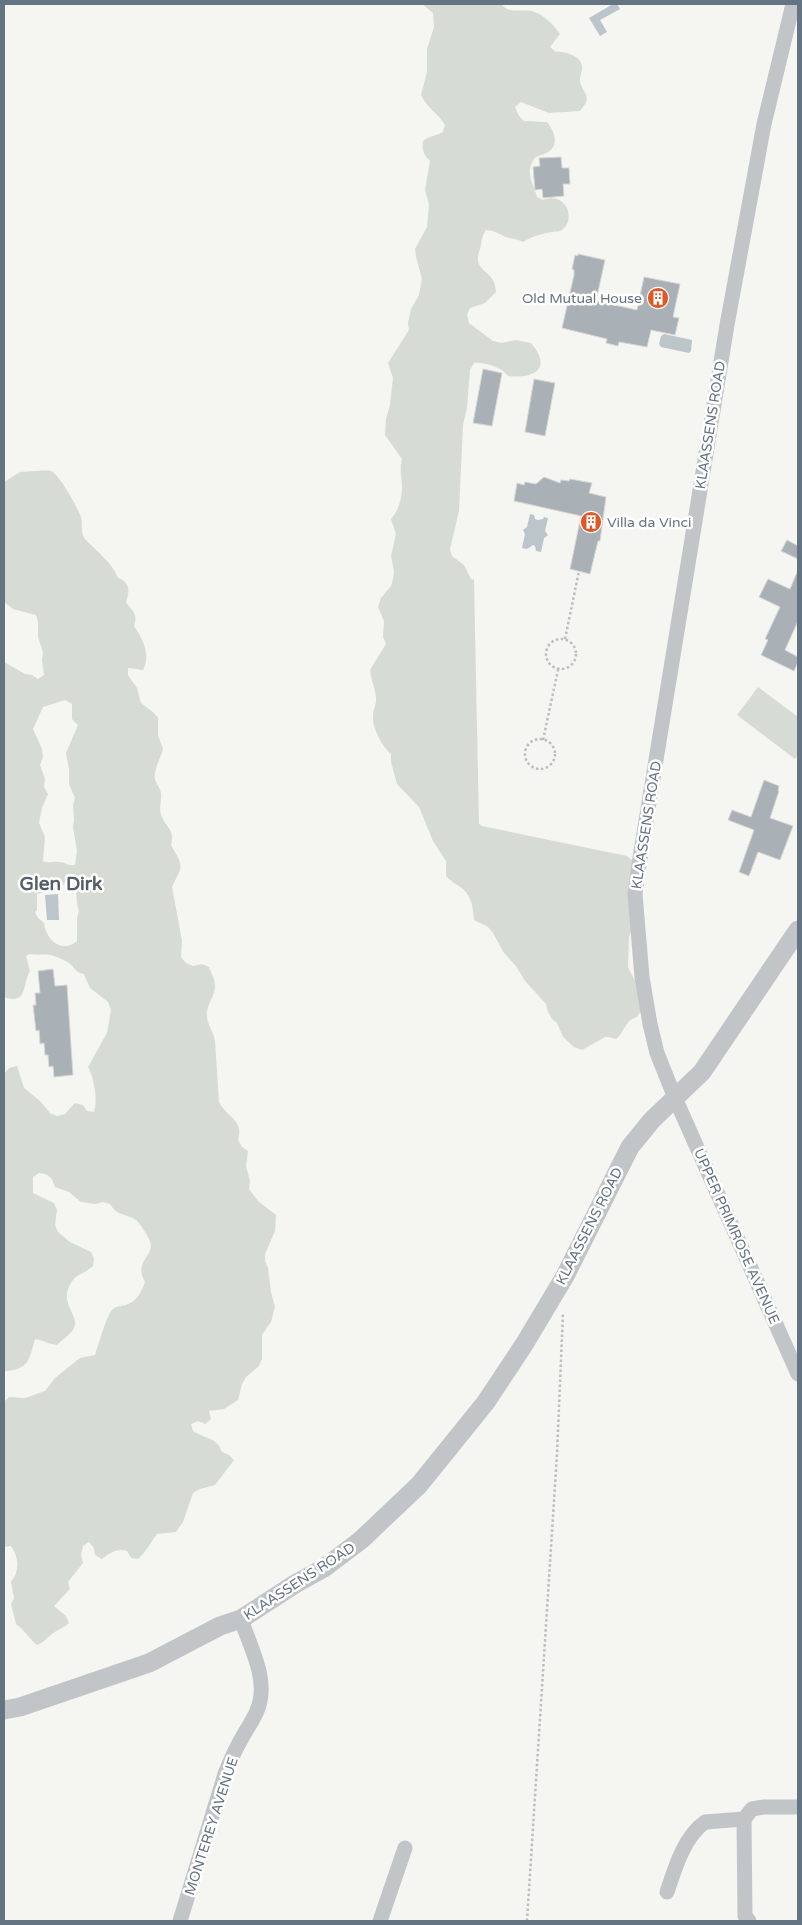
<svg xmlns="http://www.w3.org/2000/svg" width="802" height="1925" viewBox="0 0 802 1925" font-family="'Varela Round',sans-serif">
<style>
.green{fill:#d6dcd3;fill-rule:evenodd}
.water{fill:#bbc5ca}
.building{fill:#aab1b6;stroke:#d7d7d4}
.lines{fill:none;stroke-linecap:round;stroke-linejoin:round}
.path{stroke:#bbbdbf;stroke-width:2.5;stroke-dasharray:2.5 2.5;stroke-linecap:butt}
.minor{stroke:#c1c5c8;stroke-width:15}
.tertiary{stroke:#c1c5c8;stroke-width:19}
.labels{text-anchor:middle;stroke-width:5;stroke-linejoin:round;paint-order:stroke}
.poi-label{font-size:14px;fill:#657482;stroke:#fff;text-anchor:end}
.street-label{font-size:14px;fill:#657482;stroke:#fff}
.district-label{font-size:19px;font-weight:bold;fill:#535e67;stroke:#fff}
</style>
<rect width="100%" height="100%" fill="#f5f5f2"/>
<!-- green -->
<g class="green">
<path d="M422 4H501C510 15 521 8 532 11 543 14 554 25 560 34L550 47 556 52C564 51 581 56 582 66 583 71 579 77 580 82 584 96 593 95 580 111L549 113 521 102 515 107 519 116 524 121 547 122C555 132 561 147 544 154 539 156 534 156 532 163 526 175 534 185 537 197L543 200C568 190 577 223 560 231 557 232 555 231 552 232 542 234 532 236 523 242 517 239 512 239 506 237 499 234 495 231 486 230 482 236 482 238 481 245 480 250 477 256 478 261 481 274 495 272 496 292L485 303 470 308 467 315 469 323 493 341 501 343 516 340 531 343C553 369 534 379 508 376 501 367 484 362 474 363L470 370 467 408 463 425 459 511 450 549 452 556 464 565 471 579 474 580 479 824 482 826 627 856 633 861 632 926 629 938 628 967 640 991 641 1011 637 1017C625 1020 624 1033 616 1039L609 1037H605L582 1050 574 1047 563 1037 557 1023 552 1019 548 1012 546 1004 525 981 516 966 504 953 493 933 488 927 474 920C473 909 472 897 463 889 457 884 451 882 446 876V861L433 841 419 807 397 784 391 762V754C382 747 372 727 373 716 373 709 377 704 376 697 375 687 371 680 370 670L386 644 383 637 384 621 378 607 381 598 391 586 393 579 394 571 391 556 396 534 391 519C398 512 402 498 402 488 402 477 399 470 402 459L385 435 386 419 390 405 393 378 388 363 409 330 408 323 411 309 419 295 422 279 416 257 415 249 427 227 429 204 425 190 430 161C423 154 422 150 423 141 429 136 436 136 443 132L445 125C438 113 427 108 421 95L427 72V49L434 27 433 13Z"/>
<path d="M35 471C40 471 47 470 51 471 59 474 78 508 81 517 83 524 80 533 85 539 97 552 112 562 118 578 130 582 130 591 126 602 133 612 138 614 134 626 143 639 151 655 143 670L128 668V675L137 688 141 703 153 712 158 718V735L163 749C161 757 153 771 155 779 156 783 160 788 161 793 162 801 158 808 162 817 167 829 175 829 171 845 184 868 183 864 172 887L182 941 181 957 186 963 193 966 202 964 209 967C211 973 215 979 215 986 215 997 205 1006 207 1018 208 1025 214 1033 215 1041L219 1102C227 1118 244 1119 238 1140L242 1147 248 1151 246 1166 250 1181 249 1189 258 1201 276 1215 275 1231 265 1254V1261L268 1268 271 1292 275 1307 271 1322 262 1335V1359L259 1366 246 1377 242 1384 238 1400 224 1409 209 1411 211 1419 205 1424 198 1421 191 1424 193 1431C205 1439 217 1437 222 1452L229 1455 234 1460 215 1485 200 1489 193 1493 183 1522 176 1532 157 1534C151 1542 146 1552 138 1559L131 1558 127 1551C117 1548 110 1553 102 1559L95 1555 94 1548 89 1542 83 1546 81 1555 83 1563 68 1582 70 1589 54 1606 66 1616 69 1623C63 1629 57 1629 51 1635 45 1639 45 1642 37 1645 29 1639 25 1630 16 1624L11 1604 14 1598 11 1582C20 1571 19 1557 11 1546L4 1547V1402L9 1397 25 1398 45 1391 55 1378 80 1358 95 1355C99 1344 106 1315 114 1308 117 1306 122 1306 126 1305 137 1301 141 1293 145 1282 132 1258 158 1257 149 1239 148 1236 139 1222 136 1220 126 1213 118 1217 110 1204L103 1202 95 1204 81 1202 69 1192 55 1187C52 1177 49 1174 39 1173L33 1177V1193L54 1203 57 1210 55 1225 58 1232 70 1242 91 1252 94 1259 93 1266C86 1273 76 1274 71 1283 58 1303 80 1315 74 1328 71 1334 62 1340 57 1345 48 1344 43 1340 35 1339 29 1360 29 1370 4 1371V1074L9 1068 17 1066 24 1088 40 1101 50 1113 57 1116 65 1114 75 1103 83 1105 87 1111 94 1112C98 1099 94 1078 88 1067L107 1033 111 1010 108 1002 90 988 84 974C74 972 76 968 69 963 65 960 59 958 54 956 46 953 39 956 30 954L26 956 30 971C22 985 28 1005 4 997V662L25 674 32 675 38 679 44 675 42 660 43 652 38 637V622L36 615 13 609 4 602V482L20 472ZM65 700 72 704V719L78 725 66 753 69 769V784L75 798 73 805 74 820 73 827 77 851 75 865C67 866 65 862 59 862 53 861 49 864 43 861L45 837 39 823 42 808 48 794 44 787 45 779 40 765 43 757 42 749 33 729 43 707ZM67 879 74 882C78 891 75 901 79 911L77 918V941C62 954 46 940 44 923L38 918 35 912 37 910V894L51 890 59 892Z"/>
<path d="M758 687 798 717V755L795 759 737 715Z"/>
</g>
<!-- water -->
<g class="water">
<path d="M613 4H617L620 9 600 20 607 32 600 36 589 18Z"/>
<path d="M664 334 692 340 691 351 689 353 661 347 659 344 661 336Z"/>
<path d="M530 514 534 515 535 519 538 520 543 519 544 517 548 518 545 531 548 535 544 538 541 552 536 551 535 546 533 545 527 549 522 548 525 534 523 530 527 527Z"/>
<path d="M58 894 59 920H47L45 895Z"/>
</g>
<!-- building -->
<g class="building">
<path d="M561 157 562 168H569L570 184H563L564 196 543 198 542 189 535 190 533 167 540 166 539 158Z"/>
<path d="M578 254 605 260 596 301 637 310 644 277 680 284 673 317 679 318 675 335 651 330 647 347 619 342 618 346 606 343 607 339 562 328 574 275V270L572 269 575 255 578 256Z"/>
<path d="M483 369 502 373 492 426 473 423Z"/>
<path d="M534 379 555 383 545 436 525 432Z"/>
<path d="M544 477 560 483 561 480 569 481 570 479 592 483 589 493 606 497 600 541H598L590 574 570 569 581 516 514 501 517 483 524 485 525 482 536 484Z"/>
<path d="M787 540 798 546V559L781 551Z"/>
<path d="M798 570V621L785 650 798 657V662L794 671 761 655 768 640 765 639 780 607 759 597 768 579 790 589Z"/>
<path d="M764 780 779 786 778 791H779L770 818 793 826 780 860 758 852 749 876 739 872 754 830 728 820 732 810 751 817Z"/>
<path d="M53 969 55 986 67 985 73 1075 54 1077 53 1066 49 1067 48 1055H45L44 1043 40 1044 39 1030 36 1031 33 1005H36L35 993H40L38 971Z"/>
</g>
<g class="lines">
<!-- path -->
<g class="path">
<circle cx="561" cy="654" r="15"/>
<path d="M565 639 579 571"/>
<circle cx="540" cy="754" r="15"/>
<path d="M543 740 558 670"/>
<path d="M527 1921 557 1454 563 1313"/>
</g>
<!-- minor -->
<g class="minor">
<path d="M793 4 764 124 727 325 639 864 635 894 642 977 650 1024 657 1053 675 1098 798 1374"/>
<path d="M667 1892C675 1868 684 1837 705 1822L744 1819"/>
<path d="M180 1921 225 1774C230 1761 236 1748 243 1736 249 1725 258 1714 260 1701 266 1674 249 1644 241 1619"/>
<path d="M380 1921 405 1848"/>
<path d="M749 1921 745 1916 744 1819 752 1809 764 1807H798"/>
</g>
<!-- tertiary -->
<path class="tertiary" d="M4 1710 20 1707 149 1663 220 1626 241 1619 295 1584 324 1568 361 1540 419 1485 486 1402 525 1343 565 1276 630 1147 652 1120 702 1072 798 930"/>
</g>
<!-- icons -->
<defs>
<g id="building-disc" transform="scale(1.125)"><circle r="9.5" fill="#df5828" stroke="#fff"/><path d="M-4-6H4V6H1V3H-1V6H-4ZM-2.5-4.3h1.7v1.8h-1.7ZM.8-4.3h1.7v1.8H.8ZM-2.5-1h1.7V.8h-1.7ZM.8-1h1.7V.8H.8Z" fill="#fff"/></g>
</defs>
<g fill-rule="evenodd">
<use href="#building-disc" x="658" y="298"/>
<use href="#building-disc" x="591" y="522"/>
</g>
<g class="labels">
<!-- poi labels -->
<g class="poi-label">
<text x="642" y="303">Old Mutual House</text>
<text x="607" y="527" text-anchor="start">Villa da Vinci</text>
</g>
<!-- street labels -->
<g class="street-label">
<text transform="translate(710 425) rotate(-81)" y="5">KLAASSENS ROAD</text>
<text transform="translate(646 825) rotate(-81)" y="5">KLAASSENS ROAD</text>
<text transform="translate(589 1226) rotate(-63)" y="5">KLAASSENS ROAD</text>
<text transform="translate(737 1236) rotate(66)" y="5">UPPER PRIMROSE AVENUE</text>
<text transform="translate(299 1581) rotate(-33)" y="5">KLAASSENS ROAD</text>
<text transform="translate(211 1826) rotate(-72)" y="5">MONTEREY AVENUE</text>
</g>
<!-- district labels -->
<g class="district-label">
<text x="61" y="890">Glen Dirk</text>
</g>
</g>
<!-- border -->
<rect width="802" height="1925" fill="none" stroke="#657482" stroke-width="10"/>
</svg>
